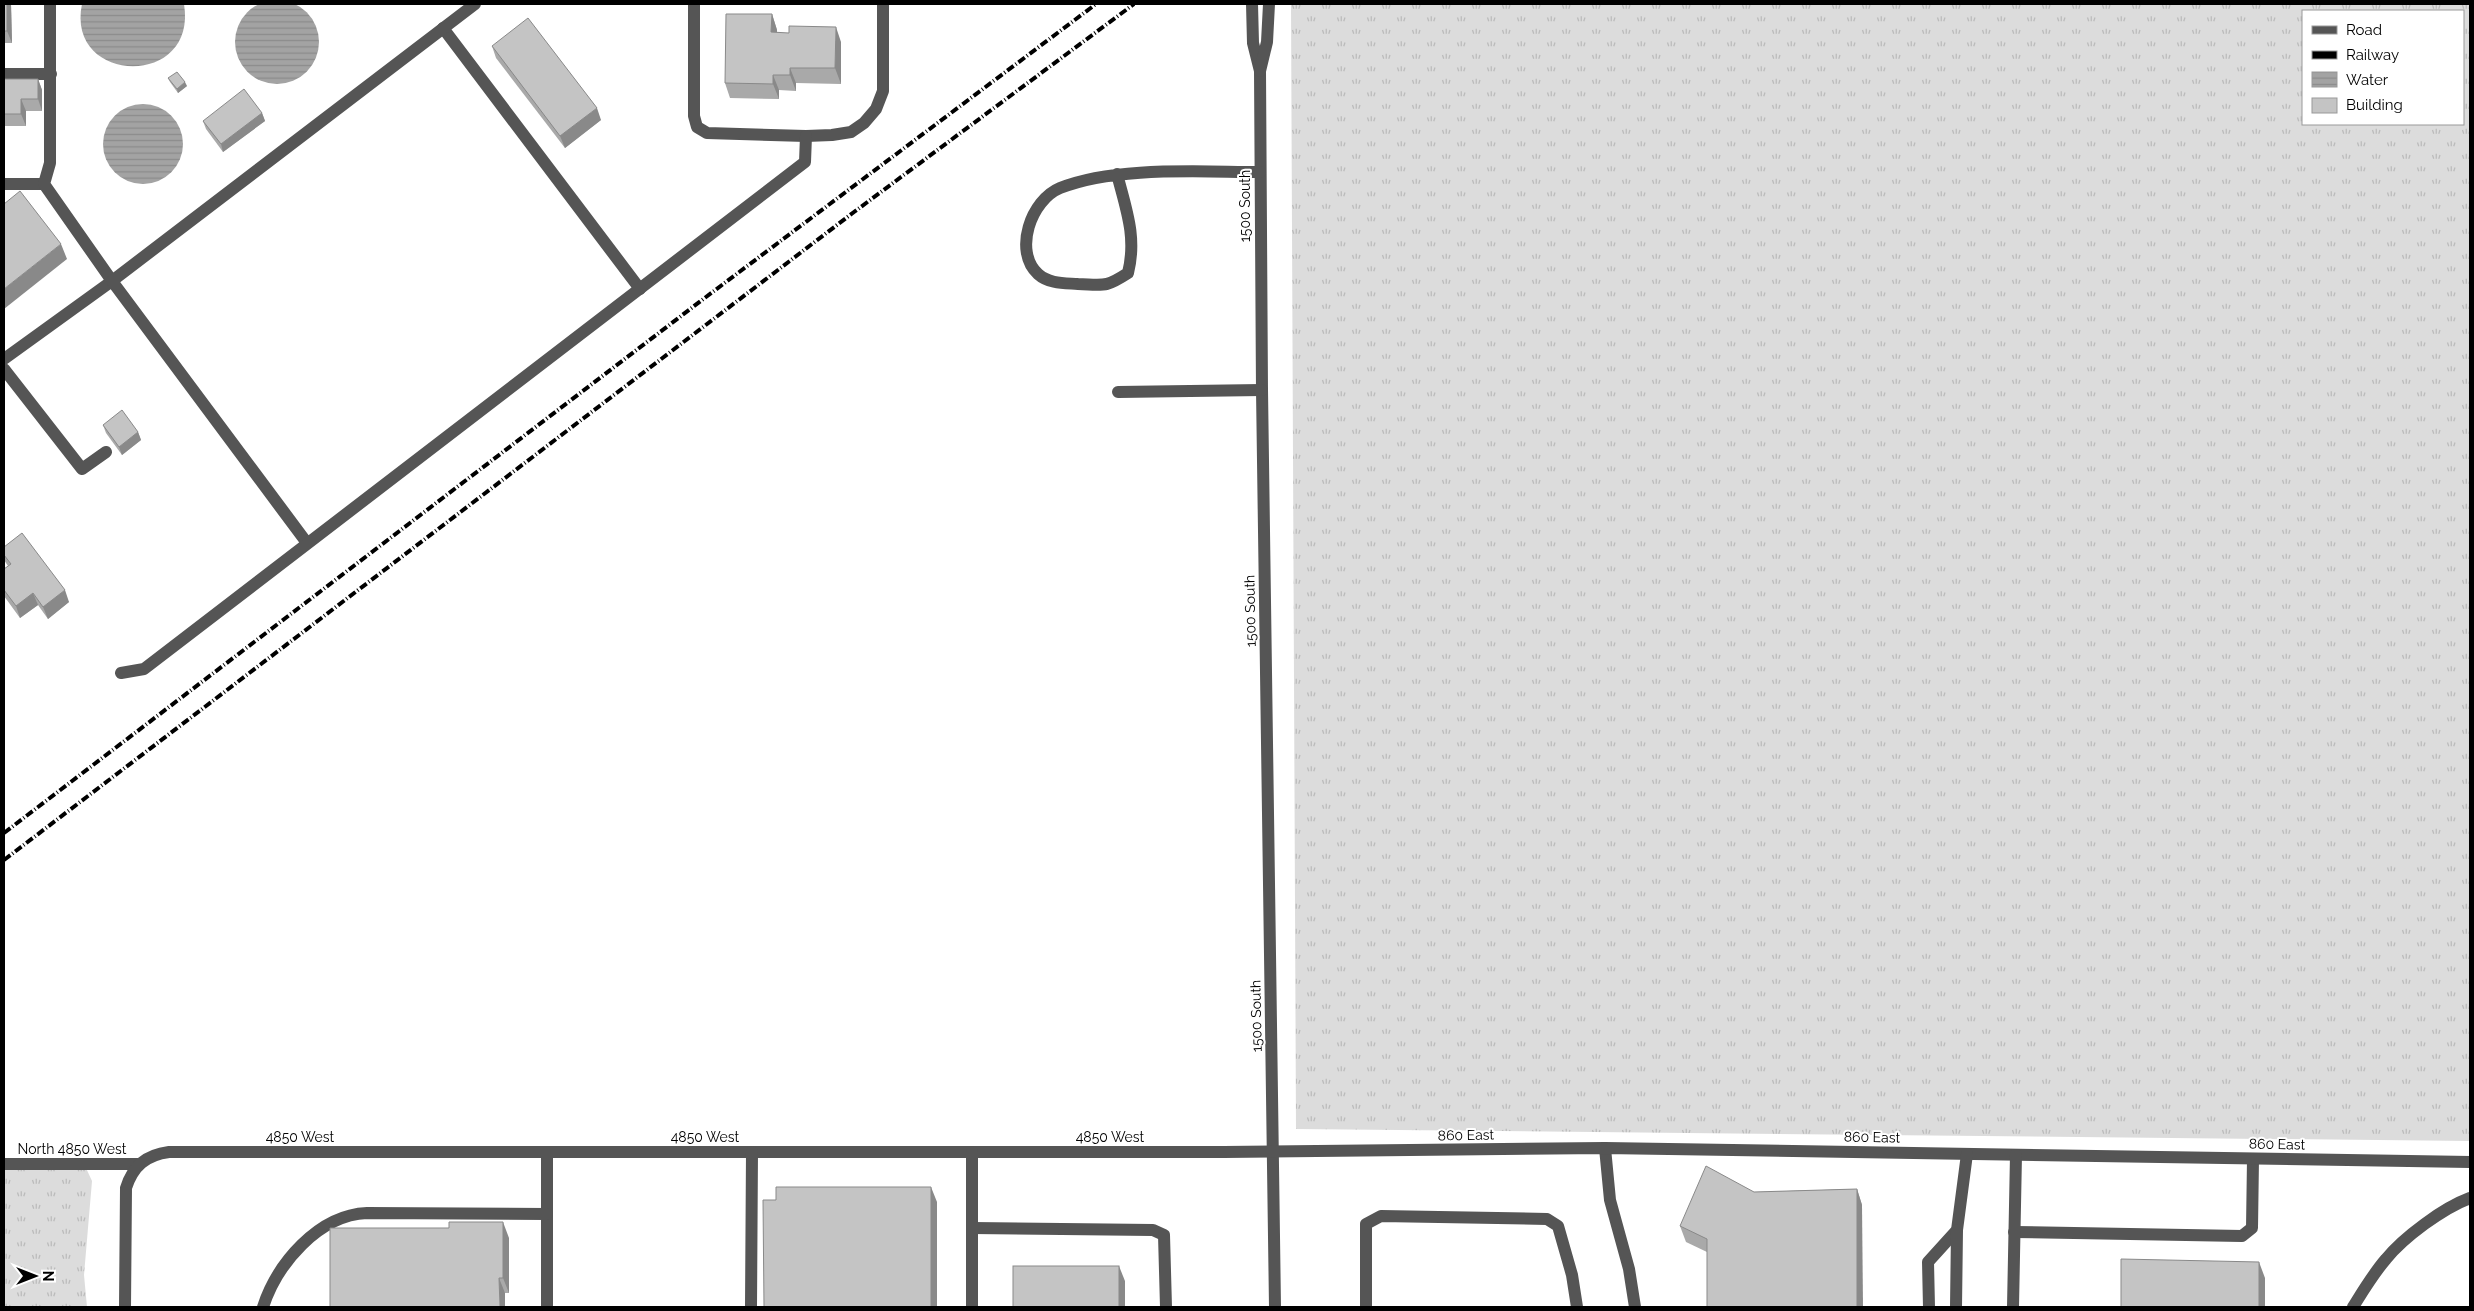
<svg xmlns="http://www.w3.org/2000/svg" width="2474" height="1311" viewBox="0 0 2474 1311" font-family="Raleway,sans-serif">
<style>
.grass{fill:url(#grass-tufts);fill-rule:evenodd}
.water{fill:url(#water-rules)}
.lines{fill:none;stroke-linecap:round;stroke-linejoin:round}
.minor{stroke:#555;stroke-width:12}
.rail{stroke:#000;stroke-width:4;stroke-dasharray:8 2.5 1 2.5;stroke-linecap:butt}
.wall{fill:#a9a9a9}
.shaded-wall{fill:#898989}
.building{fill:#c4c4c4;stroke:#898989}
.labels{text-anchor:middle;stroke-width:4;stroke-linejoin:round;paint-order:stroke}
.street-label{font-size:14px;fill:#000;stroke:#fff}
</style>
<defs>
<pattern id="grass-tufts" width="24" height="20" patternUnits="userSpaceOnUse" patternTransform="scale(1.25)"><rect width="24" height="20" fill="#dcdcdc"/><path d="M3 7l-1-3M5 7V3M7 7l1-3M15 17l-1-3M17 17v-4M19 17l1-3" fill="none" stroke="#bbb"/></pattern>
<pattern id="water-rules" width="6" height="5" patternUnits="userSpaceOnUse" patternTransform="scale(1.25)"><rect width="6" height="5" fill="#a3a3a3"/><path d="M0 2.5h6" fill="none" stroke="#8b8b8b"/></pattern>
</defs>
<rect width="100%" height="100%" fill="#fff"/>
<!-- grass -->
<g class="grass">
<path d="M1291 4H2470V1141L1296 1129ZM2303 11H2463V124H2303Z"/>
<path d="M4 1168H86L92 1181 84 1275 87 1307H4Z"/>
</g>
<!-- water -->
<g class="water">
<circle cx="277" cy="42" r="42"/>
<path d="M82 4H184C198 89 65 85 82 4Z"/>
<circle cx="143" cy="144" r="40"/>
</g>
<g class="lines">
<!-- minor -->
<g class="minor">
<path d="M694 4V116L697 127 707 133 806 136 832 135 851 132 864 123 876 109 883 91V4"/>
<path d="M1252 4 1253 43 1260 71 1262 390 1275 1307"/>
<path d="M443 28 640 289"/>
<path d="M1260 71 1267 42 1269 4"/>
<path d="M4 74H51"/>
<path d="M1117 174C1126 209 1137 237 1128 273 1105 288 1104 285 1078 284 1065 283 1049 284 1038 274 1013 251 1031 200 1060 188 1115 166 1200 172 1260 172"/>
<path d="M4 184H44"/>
<path d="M4 359 112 281 44 184 50 163V4"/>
<path d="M4 369 82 469 106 452"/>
<path d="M1118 392 1262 390"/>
<path d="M307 543 112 281 475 4"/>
<path d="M121 673 144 669 805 162 806 136"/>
<path d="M1605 1148 1610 1200 1629 1269 1635 1307"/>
<path d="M547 1152V1307"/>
<path d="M4 1164H139"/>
<path d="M972 1228 1153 1230 1164 1235 1166 1307"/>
<path d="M2014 1232 2242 1236 2252 1228 2253 1159"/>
<path d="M125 1307 126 1188C133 1166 146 1155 169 1152H1224L1605 1148 2470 1162"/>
<path d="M263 1307C277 1264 318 1215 367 1213L547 1214"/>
<path d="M751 1307 752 1152"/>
<path d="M972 1307V1152"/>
<path d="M1366 1307V1224L1381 1216 1547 1219 1558 1226 1572 1275 1577 1307"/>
<path d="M1929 1307 1928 1262 1957 1230 1967 1154"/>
<path d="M1956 1307 1957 1230"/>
<path d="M2013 1307 2016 1155"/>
<path d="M2353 1307C2363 1291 2373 1274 2386 1259 2404 1237 2443 1208 2470 1198"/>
</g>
<!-- rail -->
<g class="rail">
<path d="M4 833 702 300 1096 4"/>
<path d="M4 860 854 212 1134 4"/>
</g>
</g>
<!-- wall -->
<g class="wall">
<path d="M4 4H11L12 43H4Z"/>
<path d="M772 14 777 30V32L841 42V84L796 83V91L779 90V99L730 98 725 83Z"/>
<path d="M492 46 601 120 565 148 496 58Z"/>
<path d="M168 78 187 86 178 93 170 82Z"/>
<path d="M4 79H38L42 90V111H26V126H4Z"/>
<path d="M262 113 265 121 223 152 206 129 203 121Z"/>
<path d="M103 425 138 432 141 440 122 455 106 433Z"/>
<path d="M4 547 69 602 48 619 38 605 20 618 4 596V569L8 566 4 560Z"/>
<path d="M1857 1189 1862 1205 1707 1252 1686 1242 1680 1226 1754 1192Z"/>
<path d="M330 1228 509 1238V1293H505Z"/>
</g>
<!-- shaded-wall -->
<g class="shaded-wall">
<path d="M7 4H11L12 43 7 31Z"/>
<path d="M772 14 777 30V48L771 32Z"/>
<path d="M836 27 841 42V84L835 68Z"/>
<path d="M790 68 796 83V91L790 75Z"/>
<path d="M773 75 779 90V99L773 84Z"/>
<path d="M38 79 42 90V111L38 99Z"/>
<path d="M185 82 187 86 178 93 177 89Z"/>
<path d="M21 99 26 111V126L21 114Z"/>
<path d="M597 108 601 120 565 148 560 136Z"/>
<path d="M262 113 265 121 223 152 221 144Z"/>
<path d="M61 244 67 259 4 309V289Z"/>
<path d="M138 432 141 440 122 455 119 447Z"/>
<path d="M65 590 69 602 48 619 43 607Z"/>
<path d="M33 593 38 605 20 618 16 606Z"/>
<path d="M931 1187 937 1202V1307H931Z"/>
<path d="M1857 1189 1862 1205 1863 1307H1857Z"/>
<path d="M503 1222 509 1238V1293L503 1278Z"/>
<path d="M2259 1262 2265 1278V1307H2259Z"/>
<path d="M1119 1266 1125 1281V1307H1119Z"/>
<path d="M499 1278 505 1293V1307H500Z"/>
</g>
<!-- building -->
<g class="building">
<rect x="4" y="4" width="3" height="27"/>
<path d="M726 14H772L771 32 789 33V26L836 27 835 68H790V75H773V84L725 83Z"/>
<path d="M528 18 597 108 560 136 492 46Z"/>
<path d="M177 72 185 82 177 89 168 78Z"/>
<path d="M4 79H38V99H21V114H4Z"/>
<path d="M244 89 262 113 221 144 203 121Z"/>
<path d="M20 191 61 244 4 289V204Z"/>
<path d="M122 410 138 432 119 447 103 425Z"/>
<path d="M22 533 65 590 43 607 33 593 16 606 4 590V569L11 564 4 555V547Z"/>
<path d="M1706 1166 1754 1192 1857 1189V1307H1707V1239L1680 1226Z"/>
<path d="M776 1187H931V1307H764L763 1200H776Z"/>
<path d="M449 1222H503V1278H499L500 1307H330V1228H449Z"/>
<path d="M2121 1259 2259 1262V1307H2121Z"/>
<rect x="1013" y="1266" width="106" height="41"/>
</g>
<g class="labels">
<!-- street labels -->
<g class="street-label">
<text transform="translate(1245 206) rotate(-90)" y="5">1500 South</text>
<text transform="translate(1250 611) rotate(-91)" y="5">1500 South</text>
<text transform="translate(1256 1016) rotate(-91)" y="5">1500 South</text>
<text transform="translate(1466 1135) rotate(-1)" y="5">860 East</text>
<text x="300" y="1142">4850 West</text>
<text x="705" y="1142">4850 West</text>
<text x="1110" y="1142">4850 West</text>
<text transform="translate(1872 1137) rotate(1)" y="5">860 East</text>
<text transform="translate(2277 1144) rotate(1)" y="5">860 East</text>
<text x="72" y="1154">North 4850 West</text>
</g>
</g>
<!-- border -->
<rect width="2474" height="1311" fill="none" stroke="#000000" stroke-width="10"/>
<!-- legend -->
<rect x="2302" y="10" width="162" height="115" fill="#ffffff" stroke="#999999"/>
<rect x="2312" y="26" width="25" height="8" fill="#555555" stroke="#999999"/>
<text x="2346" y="35" font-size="15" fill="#000000">Road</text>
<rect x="2312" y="51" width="25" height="8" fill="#000000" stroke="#999999"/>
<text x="2346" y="60" font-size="15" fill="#000000">Railway</text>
<rect x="2312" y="72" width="25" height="15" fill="url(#water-rules)" stroke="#999999"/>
<text x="2346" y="85" font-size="15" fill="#000000">Water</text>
<rect x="2312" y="98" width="25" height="15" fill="#c4c4c4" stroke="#999999"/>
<text x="2346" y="110" font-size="15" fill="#000000">Building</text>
<!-- north arrow -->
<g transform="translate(35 1276) rotate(90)" stroke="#ffffff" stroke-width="4" paint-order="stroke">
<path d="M0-4L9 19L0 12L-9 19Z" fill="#000000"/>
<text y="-8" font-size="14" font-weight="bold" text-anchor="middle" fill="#000000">N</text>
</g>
</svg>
